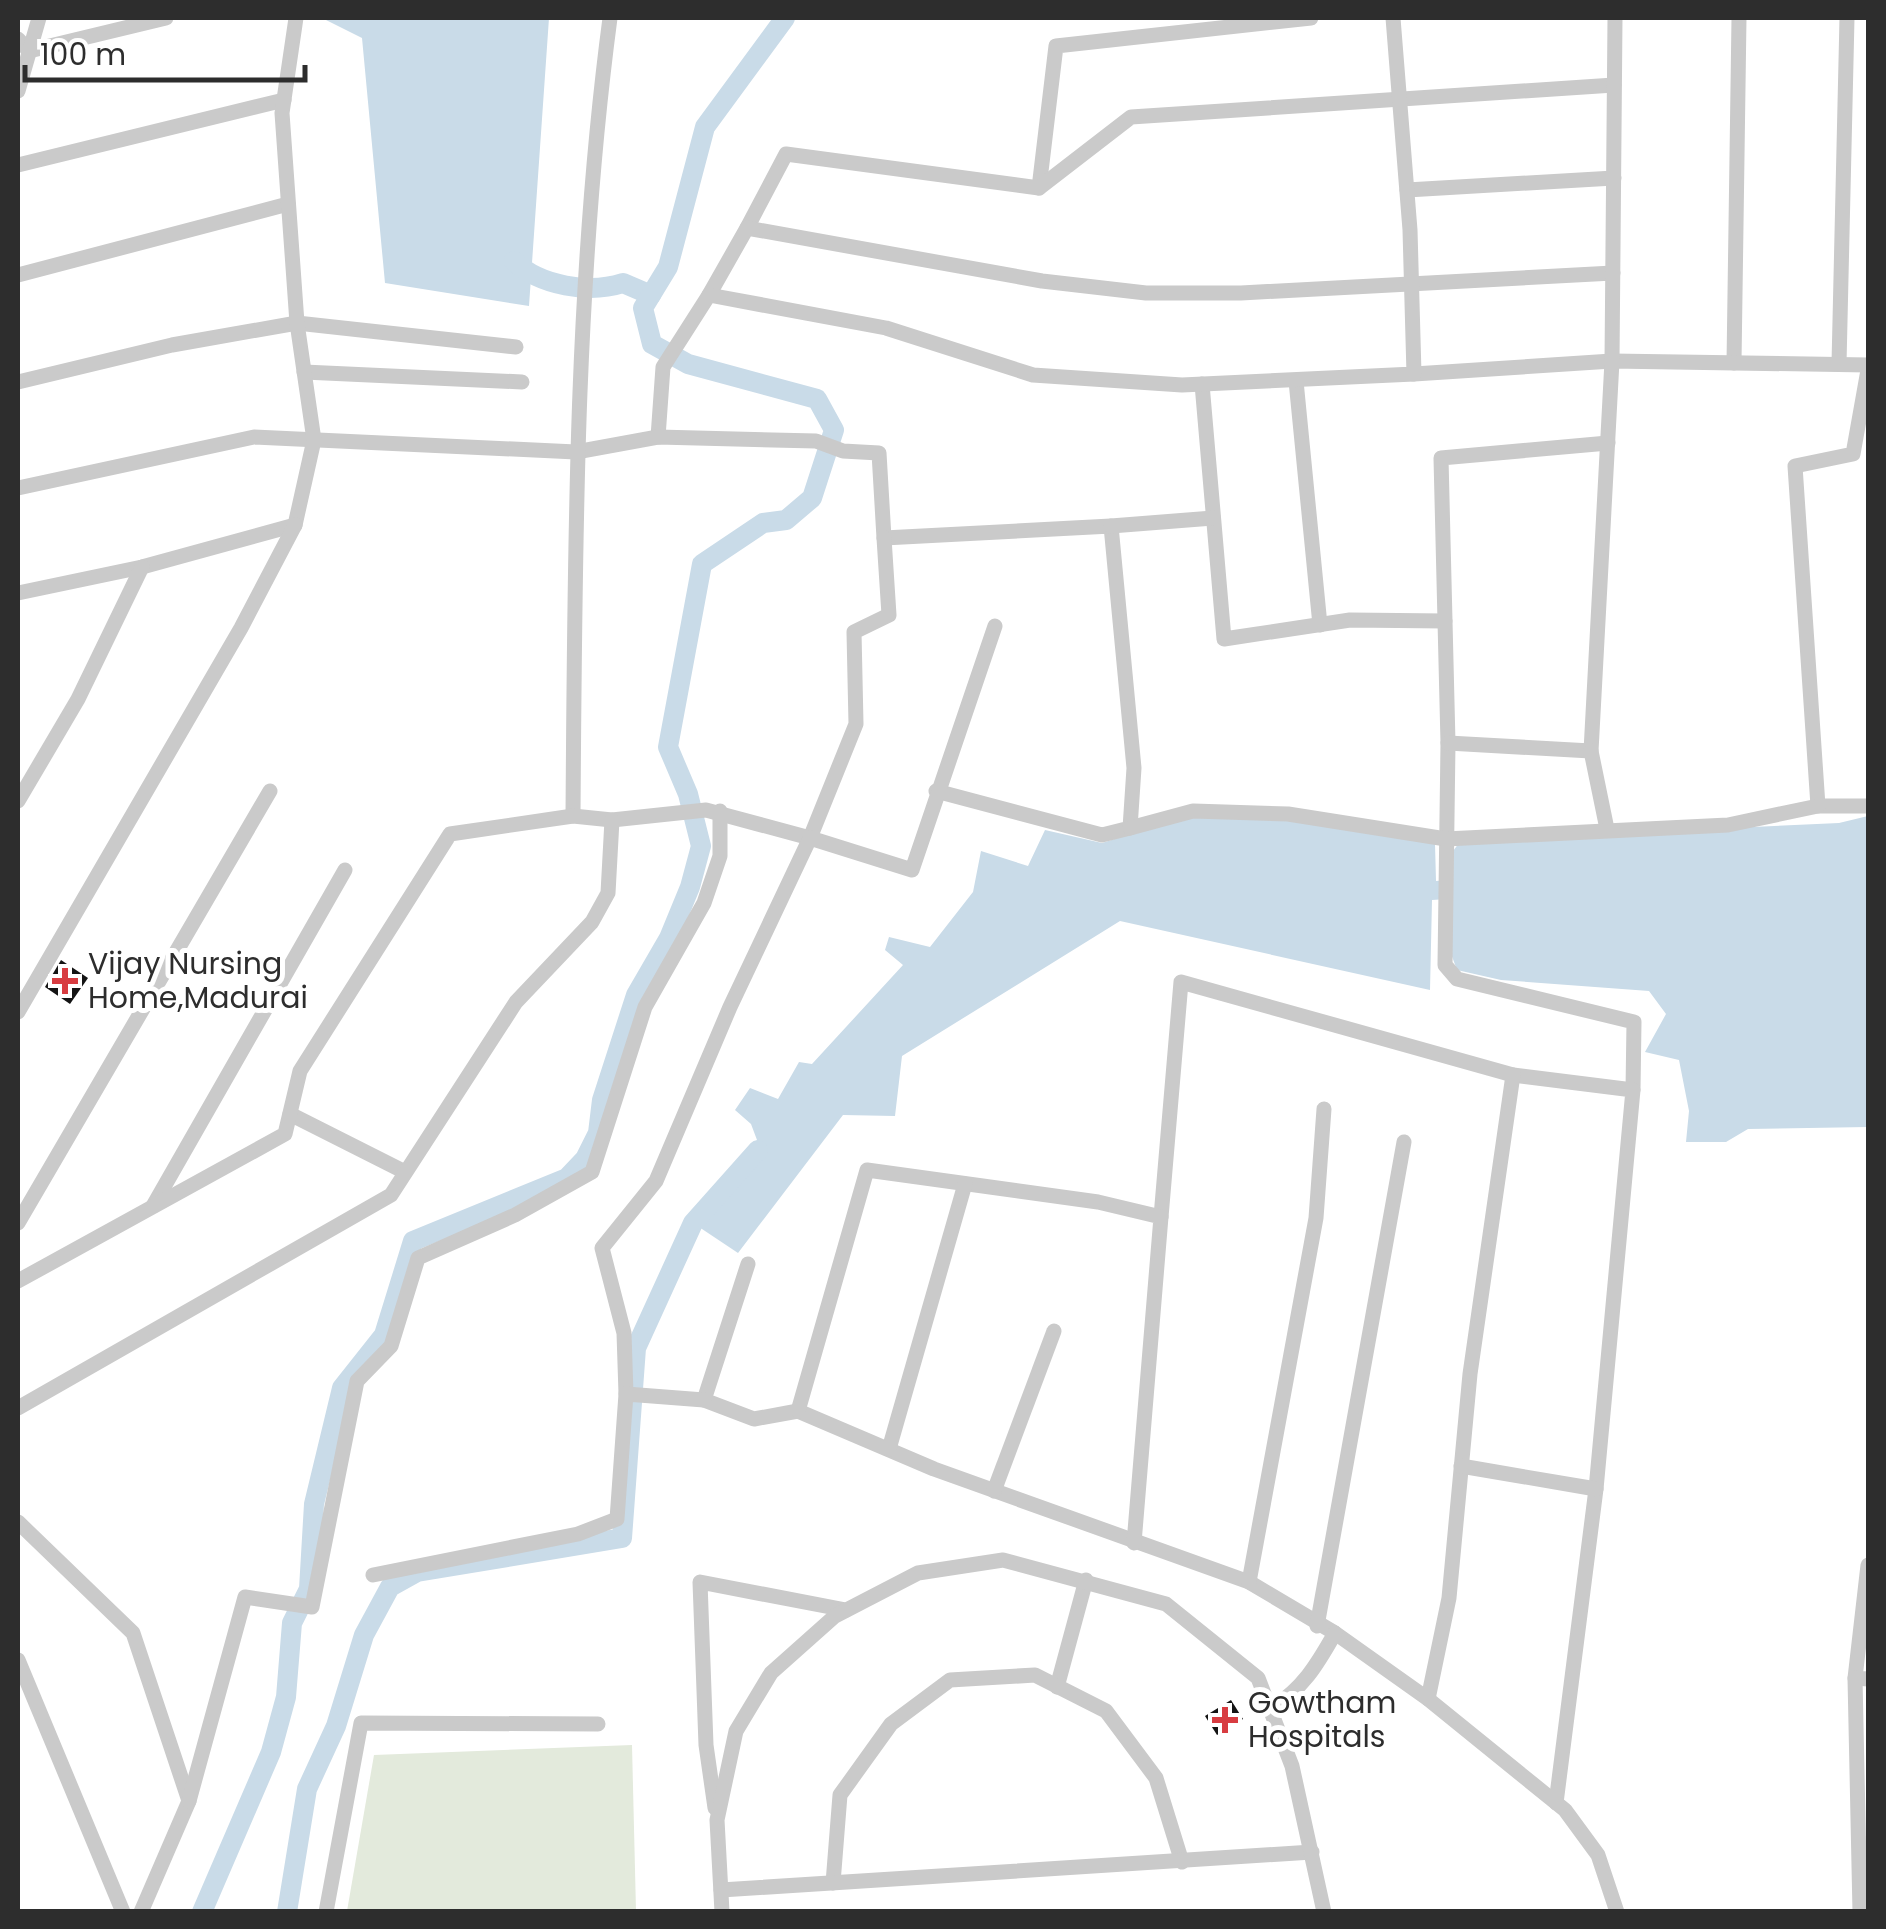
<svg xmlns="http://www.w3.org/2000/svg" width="1886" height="1929" viewBox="0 0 1886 1929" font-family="Poppins,sans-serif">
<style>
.green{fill:#e3eadc}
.water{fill:#c9dbe8}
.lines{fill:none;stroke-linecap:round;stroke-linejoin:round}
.canal{stroke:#c9dbe8;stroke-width:20}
.building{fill:#141414}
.minor{stroke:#cacaca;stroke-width:15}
.poi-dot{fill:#d83c41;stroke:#fff;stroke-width:4}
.labels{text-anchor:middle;stroke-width:10;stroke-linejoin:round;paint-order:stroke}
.poi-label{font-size:30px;fill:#2d2d2d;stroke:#fff;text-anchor:start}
</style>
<rect width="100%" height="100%" fill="#fff"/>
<!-- green -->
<path class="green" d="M632 1745 636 1911H347L374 1755Z"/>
<!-- water -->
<g class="water">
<path d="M322 18H549L529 306 385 283 362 38Z"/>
<path d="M1192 814 1294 821 1435 844 1436 881 1449 880 1451 854 1461 840 1839 823 1868 816V1127L1748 1129 1726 1142H1686L1689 1111 1679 1060 1645 1052 1666 1014 1649 991 1501 980 1457 970 1450 951 1448 899 1432 900 1430 990 1120 921 902 1056 895 1116 843 1115 738 1253 693 1223 740 1171 757 1140 751 1124 735 1110 750 1088 778 1099 799 1062 812 1064 903 965 885 950 889 937 930 947 973 892 981 851 1028 866 1045 830 1102 843Z"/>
</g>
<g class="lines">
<!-- canal -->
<g class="canal">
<path d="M514 261C540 286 589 294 623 283L651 295"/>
<path d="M202 1912 271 1752 286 1697 292 1623 309 1589 314 1504 342 1388 384 1335 413 1241 567 1178 585 1159 598 1133 602 1100 636 995 669 938 690 887 701 846 688 794 668 747 702 564 763 523 786 520 812 498 834 430 817 399 688 364 652 344 643 308 668 267 705 127 785 18"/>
<path d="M287 1912 307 1789 336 1726 364 1635 390 1587 417 1572 622 1538 636 1348 693 1223 758 1150"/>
</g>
</g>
<!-- building -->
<g class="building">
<path d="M61 960 88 978 70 1004 45 987Z"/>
<path d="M1231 1700 1243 1719 1217 1735 1205 1716Z"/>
</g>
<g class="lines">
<!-- minor -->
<g class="minor">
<path d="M18 39 29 51 166 18"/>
<path d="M18 91 39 18"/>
<path d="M18 165 284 100"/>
<path d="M1039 188 1056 46 1311 18"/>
<path d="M1407 190 1614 178"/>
<path d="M747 228 786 154 1039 188 1131 117 1614 85"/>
<path d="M18 275 288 204"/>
<path d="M709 295 747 228 1042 281 1146 293H1241L1613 273"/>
<path d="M1734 363 1739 18"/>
<path d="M1839 364 1847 18"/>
<path d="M1868 370 1853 454 1795 466 1818 806H1868"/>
<path d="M304 372 522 382"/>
<path d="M1414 374 1612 361 1868 365"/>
<path d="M1296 381 1320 625"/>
<path d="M18 382 172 345 297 323 516 347"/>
<path d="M1202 384 1224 639 1350 620 1445 621"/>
<path d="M658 437 663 367 709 295 886 328 1033 375 1182 385 1414 374 1410 230 1393 18"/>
<path d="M1608 443 1441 458 1448 743 1445 965 1457 979 1634 1022 1633 1090"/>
<path d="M18 488 254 437 576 452 658 437 816 441 843 451 879 453 884 538 1111 526 1134 768 1130 828 1102 835 936 791"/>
<path d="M1111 526 1213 518"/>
<path d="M18 593 142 567 295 525 314 440 297 323 282 113 296 18"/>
<path d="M1448 743 1591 751 1612 361 1615 18"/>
<path d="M1591 751 1607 829"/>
<path d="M18 801 78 699 142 567"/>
<path d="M573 816C575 549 575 282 610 18"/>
<path d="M1130 828 1193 811 1288 814 1446 839 1728 825 1818 806"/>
<path d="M18 1012 241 628 295 525"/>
<path d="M1513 1075 1633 1090 1596 1489 1556 1803"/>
<path d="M290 1114 405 1172"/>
<path d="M153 1206 345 870"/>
<path d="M1161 1217 1181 982 1513 1075 1470 1374 1449 1598 1428 1699"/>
<path d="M18 1223 270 791"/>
<path d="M748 1264 704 1400 754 1419 798 1411 934 1469 1249 1582 1335 1633 1428 1699 1565 1810 1598 1855 1617 1912"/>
<path d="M18 1281 285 1134 300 1071 450 834 573 816 612 820 706 810 810 838 856 724 854 632 889 615 884 538"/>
<path d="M626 1394 624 1333 602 1248 656 1181 730 1007 810 838 912 870 995 626"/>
<path d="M18 1408 391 1195 516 1002 592 922 608 893 612 820"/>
<path d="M798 1411 867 1170 1098 1202 1161 1217 1134 1543"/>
<path d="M889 1449 965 1184"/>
<path d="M1461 1466 1596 1489"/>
<path d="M994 1491 1054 1331"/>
<path d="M18 1522 133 1633 189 1801 141 1912"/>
<path d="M1868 1565 1855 1678 1868 1679"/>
<path d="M373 1575 578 1534 617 1519 626 1394 704 1400"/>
<path d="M1249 1582 1316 1218 1324 1109"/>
<path d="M1317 1626 1404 1142"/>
<path d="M18 1660 123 1912"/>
<path d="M1855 1678 1860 1912"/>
<path d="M1057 1687 1086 1580"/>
<path d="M1270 1709C1302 1690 1317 1665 1335 1633"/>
<path d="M189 1801 245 1597 312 1607 357 1381 391 1346 418 1258 515 1215 592 1172 645 1007 704 903 720 856V811"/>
<path d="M715 1808 706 1745 700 1582 846 1610"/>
<path d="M833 1883 840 1795 891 1724 950 1680 1035 1675 1106 1711 1156 1778 1182 1862"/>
<path d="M721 1890 1312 1852"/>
<path d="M326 1912 361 1723 598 1724"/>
<path d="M722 1912 717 1820 736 1731 771 1673 835 1616 918 1573 1003 1560 1166 1604 1258 1678 1292 1766 1324 1912"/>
</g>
</g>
<!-- markers -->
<g class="poi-dot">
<path d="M60 966h10v10h10v10h-10v10h-10v-10h-10v-10h10z"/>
<path d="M1220 1705h10v10h10v10h-10v10h-10v-10h-10v-10h10z"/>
</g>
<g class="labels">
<!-- poi labels -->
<g class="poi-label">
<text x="88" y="974">Vijay Nursing<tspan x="88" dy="34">Home,Madurai</tspan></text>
<text x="1248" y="1713">Gowtham<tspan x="1248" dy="34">Hospitals</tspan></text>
</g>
</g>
<!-- border -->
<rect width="1886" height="1929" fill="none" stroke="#2d2d2d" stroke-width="40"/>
<!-- scale -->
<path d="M25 65v15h280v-15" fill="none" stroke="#2d2d2d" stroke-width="5"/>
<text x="40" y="65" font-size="30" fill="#2d2d2d" stroke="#ffffff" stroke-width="8" paint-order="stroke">100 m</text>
</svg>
